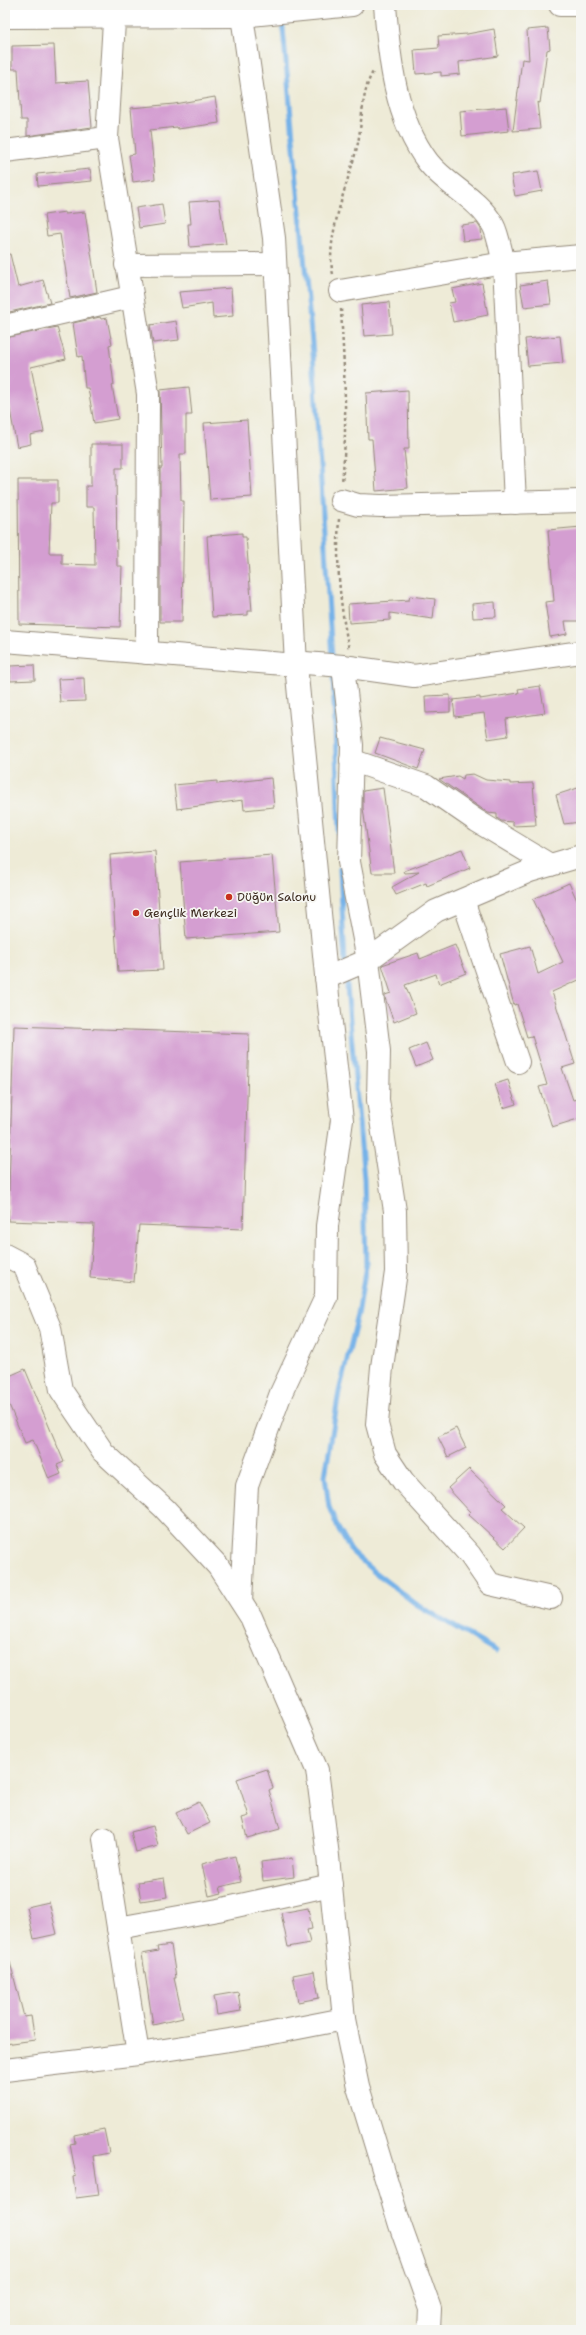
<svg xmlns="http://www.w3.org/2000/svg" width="586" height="2335" viewBox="0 0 586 2335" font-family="'Shantell Sans',sans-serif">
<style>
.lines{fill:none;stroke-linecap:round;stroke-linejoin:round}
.stream{stroke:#76b2e8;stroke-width:5}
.building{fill:#d49ed1}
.minor-casing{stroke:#948a7a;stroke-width:24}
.path{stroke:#948a7a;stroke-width:2.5;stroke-dasharray:3 3;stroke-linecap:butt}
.minor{stroke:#fff;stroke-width:22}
.poi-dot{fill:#c8321e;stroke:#f6f6f2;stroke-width:1.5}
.labels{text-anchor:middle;stroke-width:3.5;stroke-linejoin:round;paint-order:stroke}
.poi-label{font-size:12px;fill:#3b2a1e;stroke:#f6f6f2;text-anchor:start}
</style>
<rect width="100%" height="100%" fill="#f6f6f2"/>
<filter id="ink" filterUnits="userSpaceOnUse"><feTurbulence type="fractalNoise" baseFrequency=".025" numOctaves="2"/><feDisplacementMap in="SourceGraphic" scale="8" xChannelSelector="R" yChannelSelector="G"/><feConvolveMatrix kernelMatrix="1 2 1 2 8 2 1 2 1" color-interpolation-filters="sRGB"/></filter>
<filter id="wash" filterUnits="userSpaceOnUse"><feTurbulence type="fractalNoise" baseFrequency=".012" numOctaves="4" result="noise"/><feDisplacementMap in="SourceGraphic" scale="16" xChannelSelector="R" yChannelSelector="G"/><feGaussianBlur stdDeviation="0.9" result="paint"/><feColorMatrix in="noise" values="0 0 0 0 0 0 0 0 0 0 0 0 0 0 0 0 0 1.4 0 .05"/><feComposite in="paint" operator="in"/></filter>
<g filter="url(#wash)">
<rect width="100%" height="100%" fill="#eeebd7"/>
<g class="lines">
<!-- stream -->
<g class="stream">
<path d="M282 18 313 354 332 659"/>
<path d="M333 673 339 833"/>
<path d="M340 869 345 963"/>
<path d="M346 975 364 1179 366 1266 358 1315 339 1392 325 1476 329 1507 338 1528 351 1551 373 1571 416 1604 496 1651"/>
</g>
</g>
<g id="blocks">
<!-- building -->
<g class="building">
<path d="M548 28 550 49 547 50 540 103 537 102 540 129 513 131 522 59 529 60 527 30Z"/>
<path d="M494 29 498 56 459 62 460 74 441 76V72L416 74 414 50 439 48 438 36 467 34Z"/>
<path d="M54 45 56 83 88 81 92 127 27 136V120H21L18 69H12V46Z"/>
<path d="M215 97 219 123 178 129 177 127 150 130 155 179 133 182 129 155 135 154 131 108 174 104Z"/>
<path d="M506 107 509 131 462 136 460 111Z"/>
<path d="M90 169 92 181 38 186 37 174Z"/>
<path d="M538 171 542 191 515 196 511 175Z"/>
<path d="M219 200 226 244 190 247 188 224H191L189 202Z"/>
<path d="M162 204 165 224 139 228 136 208Z"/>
<path d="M65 212V214L85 212 97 292 70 298 60 234 47 236 44 215Z"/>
<path d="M477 223 481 229 482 239 463 241 461 225Z"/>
<path d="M10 254 18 287 43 280 50 303 5 313V255Z"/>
<path d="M548 281 551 304 524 307 520 285Z"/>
<path d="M482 283 488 315 453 322 449 303 455 302 452 289Z"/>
<path d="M231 288 233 316 213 318 212 303 182 308 179 292Z"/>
<path d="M389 302 392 334 364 336 361 305Z"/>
<path d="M100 317 101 319 107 318 112 344 109 345 114 385H112L118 419 94 423 88 388H85L82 356 78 357 73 323Z"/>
<path d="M176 321 179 340 153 343 150 325Z"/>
<path d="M57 327 66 359 31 367 44 432 30 435 31 444 17 447 5 384V338Z"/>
<path d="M560 336 563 363 528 366 525 339Z"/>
<path d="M189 387 192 415H186V454H180L181 501H184L182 622H160V468H162L160 390Z"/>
<path d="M408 390 409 449H404L408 488 376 491 372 439H368L366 393Z"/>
<path d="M247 420 252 497 210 500 204 423Z"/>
<path d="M91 444H123V468H116L117 566H122L120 627 19 624 18 480H58V503H51L49 553H62V564L95 565 94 507H86V486H91Z"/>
<path d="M581 527V621H565L567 634 550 637 545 602 554 601 548 530Z"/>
<path d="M242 533V537H246L252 611H248V615L212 617 207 536Z"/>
<path d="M410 596 435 599 433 619 390 613V620L349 623 348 604 409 600Z"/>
<path d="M495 602 496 617 473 618 472 604Z"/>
<path d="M34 665 35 680 10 681V666Z"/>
<path d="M84 678 85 701 60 702 58 679Z"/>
<path d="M540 686 545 713 506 719 508 736 488 739 484 713 455 717 453 700 480 697V699L519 693 518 689Z"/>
<path d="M450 695V712L426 713 425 696Z"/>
<path d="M380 738 425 750 418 769 375 753Z"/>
<path d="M473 774 486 780 510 782V784L533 783 536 825 513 826V822L501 821 497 818V814L488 813 439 779 458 776 463 779 464 775Z"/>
<path d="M271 778 274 807 244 810 243 800 177 809 174 785 217 781V784Z"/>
<path d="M581 787V822L564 824 556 795Z"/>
<path d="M383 788 394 873H372L363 808V791Z"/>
<path d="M462 849 470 868 427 886 426 883 396 895 392 887 419 872 405 873 404 871Z"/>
<path d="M155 851 163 970 118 972 110 855Z"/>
<path d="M272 855 279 932 186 939 180 862Z"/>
<path d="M569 883 581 909V979L552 992 575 1064 562 1068 573 1100 581 1098V1118L552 1127 539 1087 547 1085 532 1036 527 1037 517 1004 514 1005 500 954 530 946 538 974 563 962 533 899Z"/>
<path d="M455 945 466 973 439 984 436 974 405 985 416 1013 394 1022 385 998V995L391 993 382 965 418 953 420 959Z"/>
<path d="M14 1026 249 1034 243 1229 139 1225 134 1282 90 1278 94 1224 8 1221Z"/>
<path d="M426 1043 433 1060 416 1067 409 1050Z"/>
<path d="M508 1080 516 1104 503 1108 495 1084Z"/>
<path d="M25 1369 64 1462 57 1465 61 1474 49 1479 33 1440 25 1443 5 1395V1378Z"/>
<path d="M456 1428 466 1448 448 1457 438 1437Z"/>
<path d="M469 1469 506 1505 502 1508 524 1528 505 1548 468 1514 470 1512 448 1488Z"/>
<path d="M267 1769 273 1788 269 1790 280 1829 247 1838 242 1818 249 1816 237 1779Z"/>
<path d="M199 1802 210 1823 187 1834 176 1813Z"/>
<path d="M153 1826 158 1846 136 1852 131 1832Z"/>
<path d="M235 1856 241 1882 220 1887 222 1893 209 1896 202 1864Z"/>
<path d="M292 1858 294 1877 263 1881 261 1862Z"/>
<path d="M164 1878 167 1897 141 1901 138 1882Z"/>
<path d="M49 1902 57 1934 34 1939 27 1907Z"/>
<path d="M308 1908 312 1929 307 1930 310 1943 288 1947 281 1913Z"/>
<path d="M171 1945 176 1978H174L183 2018 153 2025 142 1954 158 1951 157 1947Z"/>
<path d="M5 1962H10L24 2017 31 2016 35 2040 5 2044Z"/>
<path d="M314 1971 319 1998 298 2002 293 1975Z"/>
<path d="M238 1992 241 2011 217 2015 214 1996Z"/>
<path d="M104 2129 109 2153 93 2156 99 2195 76 2198 73 2177 76 2176 70 2144 75 2143 74 2135Z"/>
</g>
</g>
</g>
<g filter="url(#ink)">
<use href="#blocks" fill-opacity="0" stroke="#948a7a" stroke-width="1"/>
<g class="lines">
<!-- minor casing -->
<g class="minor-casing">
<g id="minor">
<path d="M115 5 107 138 148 394 147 653"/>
<path d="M385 5C389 58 395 118 428 162 447 186 478 198 493 225 498 234 501 252 504 263L515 503"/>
<path d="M560 5H578"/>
<path d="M5 17 242 16 352 5"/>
<path d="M5 151 107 138"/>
<path d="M126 265 275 264"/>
<path d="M340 291 504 263 581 256"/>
<path d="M5 326 131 297"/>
<path d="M341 500 358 505 381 506 581 501"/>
<path d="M5 641 296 665 305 663 343 666 414 676 581 652"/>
<path d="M343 666 352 745 349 862 368 960 379 1051 378 1100 395 1211 396 1272 382 1367 377 1424 385 1454 403 1481 470 1555 490 1584 551 1598"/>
<path d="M351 760 426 786 477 821 550 865"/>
<path d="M463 900 518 1062"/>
<path d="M326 978 368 960 436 911 530 871 581 856"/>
<path d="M5 1255 24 1265 50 1328 61 1390 103 1452 164 1508 218 1566 251 1617 317 1770 328 1856 344 2019 358 2087 400 2225 430 2309 429 2330"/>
<path d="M241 1601 247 1486 281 1393 326 1297 327 1226 342 1120 328 996 296 665 274 238 242 16 243 5"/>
<path d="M104 1839 138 2054"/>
<path d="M118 1928 218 1910 331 1885"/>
<path d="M5 2070 138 2054 262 2035 344 2019"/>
</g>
</g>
<!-- path -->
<g class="path">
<path d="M333 274C324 239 350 178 358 143 362 122 362 89 373 72"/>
<path d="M341 309C344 367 348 424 342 482"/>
<path d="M339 519C336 563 340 606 349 649"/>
</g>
<!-- minor -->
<use href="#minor" class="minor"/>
</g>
</g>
<!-- markers -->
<g class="poi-dot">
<circle cx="229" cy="897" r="4"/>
<circle cx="136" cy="913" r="4"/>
</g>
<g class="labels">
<!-- poi labels -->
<g class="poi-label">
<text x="237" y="901">Düğün Salonu</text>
<text x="144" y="917">Gençlik Merkezi</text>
</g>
</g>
<!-- margin -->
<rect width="586" height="2335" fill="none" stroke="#f6f6f2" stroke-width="20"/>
</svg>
